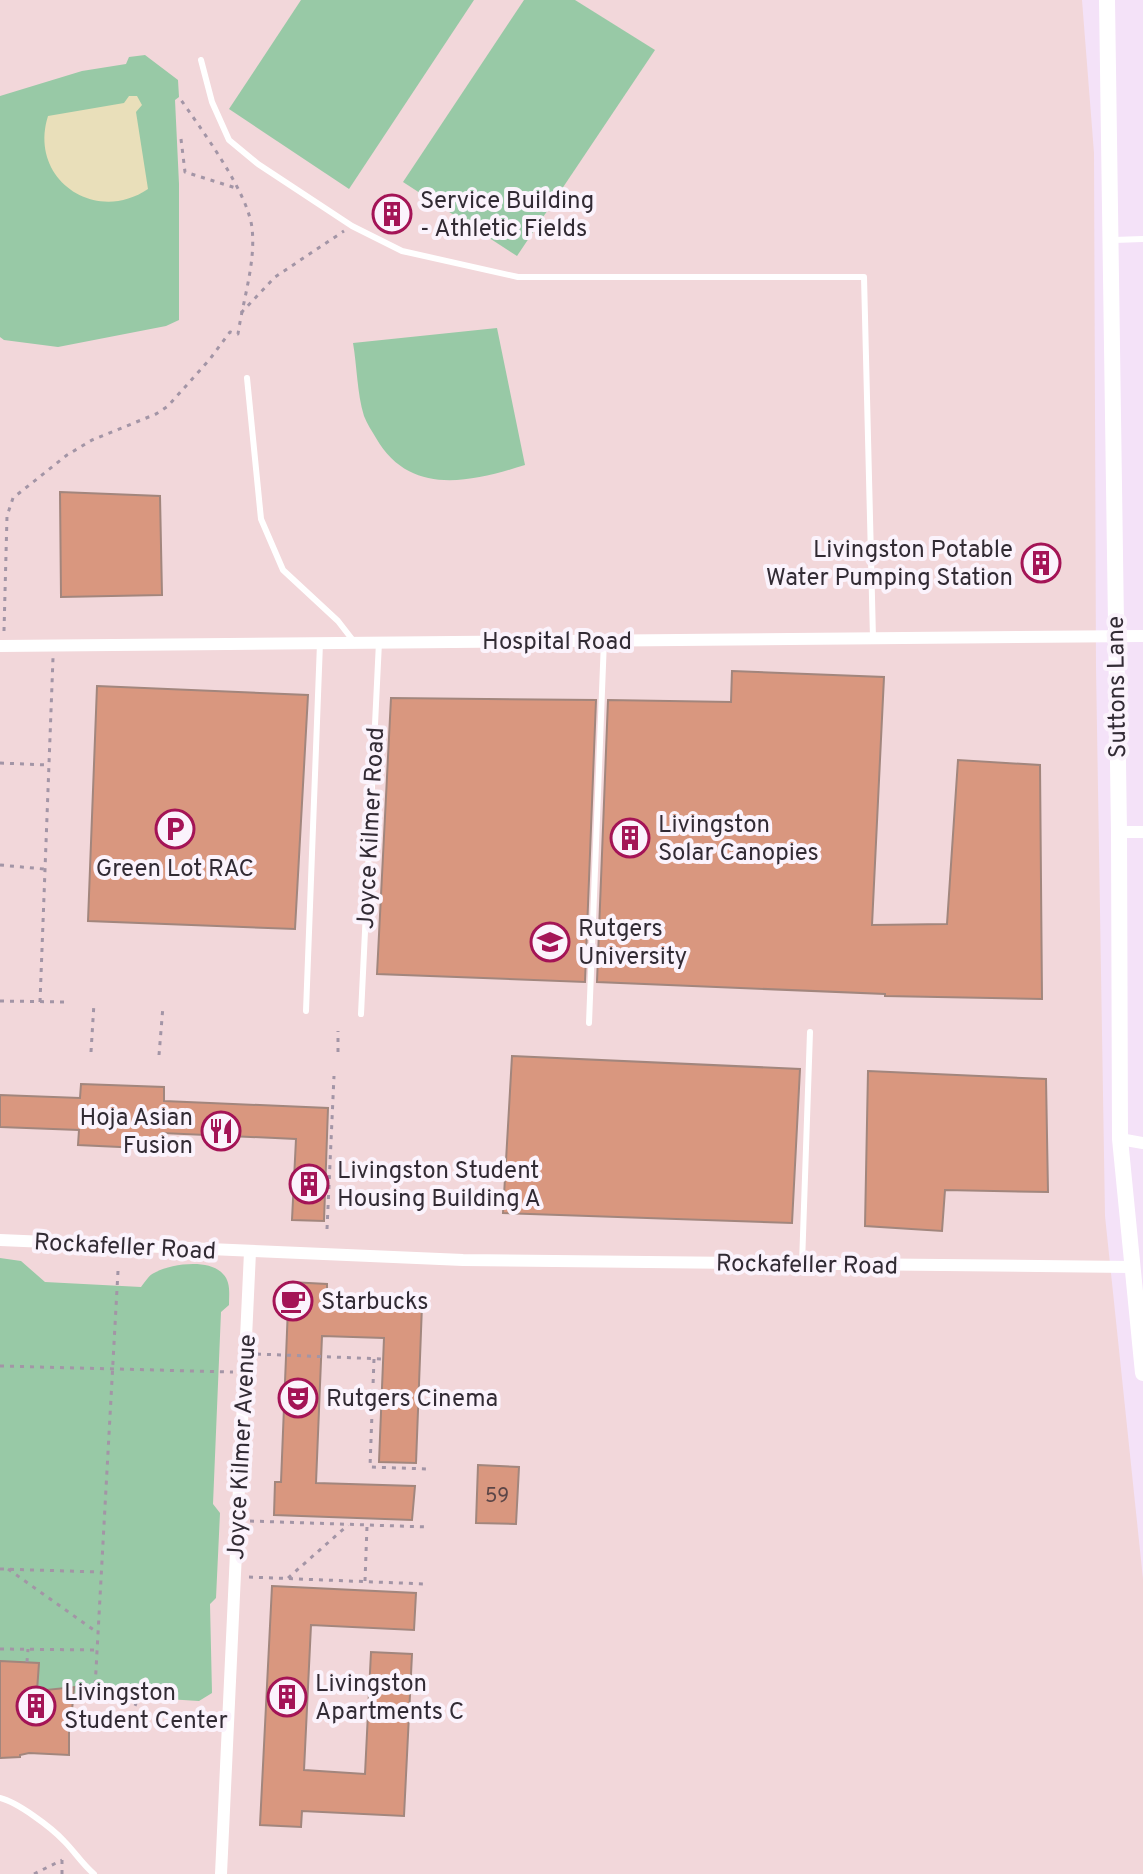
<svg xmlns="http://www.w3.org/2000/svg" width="1143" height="1874" viewBox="0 0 1143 1874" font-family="Overpass,sans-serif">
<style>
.education{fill:#f2d7da}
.green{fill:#98c9a6}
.sand{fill:#e9dfba}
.building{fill:#d9977f;stroke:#a2867d;stroke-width:2}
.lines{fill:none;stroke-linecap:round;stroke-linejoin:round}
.path{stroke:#a395a6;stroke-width:3;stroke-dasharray:4 6;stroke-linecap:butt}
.service{stroke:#fff;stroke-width:6}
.minor{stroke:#fff;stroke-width:12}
.tertiary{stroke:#fff;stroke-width:16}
.labels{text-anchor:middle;stroke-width:8;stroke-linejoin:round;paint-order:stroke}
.number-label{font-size:20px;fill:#5c4647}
.poi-label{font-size:24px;fill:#322b34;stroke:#fbf3fc;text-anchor:start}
.street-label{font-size:24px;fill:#322b34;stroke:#fbf3fc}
</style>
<rect width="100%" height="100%" fill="#f4e2f8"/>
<!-- education -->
<path class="education" d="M0 0H1082L1094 153 1096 667 1105 1216 1143 1579V1874H0Z"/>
<!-- green -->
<g class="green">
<path d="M301 0H474L349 189 229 109Z"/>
<path d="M524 0H575L655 50 517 256 403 182Z"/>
<path d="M145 55 178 80 179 97 175 100 179 184V320L166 326 58 347 4 340 0 337V96L82 71 126 64 129 57Z"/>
<path d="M497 328 525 465C471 482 410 497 376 438 372 431 367 424 364 416 357 393 357 366 353 343Z"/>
<path d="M0 1258 21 1261 45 1282 141 1287C145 1282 149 1275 154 1273 170 1264 209 1258 223 1274 231 1282 229 1294 229 1305L221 1312 213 1504 220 1513 216 1598 210 1604 212 1693 199 1701 37 1691 39 1663 0 1661Z"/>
</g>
<!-- sand -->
<path class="sand" d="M129 96H137L142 105 136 112 148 189C95 225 28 179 48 116L124 103Z"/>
<!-- building -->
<g class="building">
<path d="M385 196 411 214 399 231 373 214Z"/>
<path d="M60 492 160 496 162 595 61 597Z"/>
<path d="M732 671 884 677 872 925 947 924 958 760 1040 765 1042 999 885 996V994L597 982 608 700 731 702Z"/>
<path d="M97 686 308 695 295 929 88 921Z"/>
<path d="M391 698 596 700 585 982 377 974Z"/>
<path d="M512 1056 800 1069 792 1223 503 1213Z"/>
<path d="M868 1071 1046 1079 1048 1192 945 1190 942 1231 865 1226Z"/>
<path d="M81 1084 164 1087V1101L328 1108 324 1221 292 1220 296 1139 162 1133V1149L78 1145 79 1130 0 1127V1095L80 1098Z"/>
<path d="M289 1282 327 1284V1301L422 1305 416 1463 379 1462 384 1338 322 1336 316 1483 415 1486 412 1520 274 1515 275 1482H281Z"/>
<path d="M478 1465 519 1467 516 1524 476 1523Z"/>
<path d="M272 1586 416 1593 414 1630 311 1625 304 1770 365 1774 371 1652 412 1654 404 1816 302 1811 301 1827 260 1825Z"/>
<path d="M0 1661 39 1663 37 1691 74 1687 72 1711H69V1755L29 1753 20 1755V1757L0 1758Z"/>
</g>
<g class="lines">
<!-- path -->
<g class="path">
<path d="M181 139 185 172 236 188"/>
<path d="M241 313 275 277 344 231"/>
<path d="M4 631 7 516 13 498 67 455 92 440 156 414 168 406 210 359 230 332 238 334C243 300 256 262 252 228 248 192 201 129 179 97"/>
<path d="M0 763 49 765"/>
<path d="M0 865 44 869"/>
<path d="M0 1001 65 1002"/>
<path d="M40 1002 53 658"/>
<path d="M91 1052 94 1003"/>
<path d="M338 1052V1031"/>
<path d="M159 1055 163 1006"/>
<path d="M327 1229 334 1076"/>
<path d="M118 1271 95 1688 137 1705"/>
<path d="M257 1354 383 1359"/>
<path d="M374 1359 370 1467 429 1469"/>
<path d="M0 1366 233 1372"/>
<path d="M250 1521 428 1527"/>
<path d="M0 1569 100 1572"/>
<path d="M8 1569 98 1633"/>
<path d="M249 1577 425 1584"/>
<path d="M288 1578 348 1525"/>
<path d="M365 1581 367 1526"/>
<path d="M0 1649 97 1650"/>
<path d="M27 1662 28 1649"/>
<path d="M34 1874 62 1860"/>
<path d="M62 1874V1855"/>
</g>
<!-- service -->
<g class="service">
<path d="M201 60 212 102 229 140 258 164 352 226 402 251 518 277H864L873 638"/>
<path d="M1114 240 1143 239"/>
<path d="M247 378 261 519 283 570 338 621 355 643"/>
<path d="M306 1011 320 643"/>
<path d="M361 1014 379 642"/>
<path d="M589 1023 604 640"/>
<path d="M802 1264 810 1032"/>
<path d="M0 1798C17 1802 51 1827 64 1841 75 1852 82 1864 94 1874"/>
</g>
<!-- minor -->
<g class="minor">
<path d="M0 646 1143 636"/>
<path d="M1119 832H1143"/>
<path d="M1120 1139 1143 1143"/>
<path d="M0 1240 463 1260 1131 1267"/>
<path d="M221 1874 250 1252"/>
</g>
<!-- tertiary -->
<path class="tertiary" d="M1107 0 1119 832 1120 1139 1143 1373"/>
</g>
<!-- icons -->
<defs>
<g id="building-ring" transform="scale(2)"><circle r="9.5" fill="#fbf3fc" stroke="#a41456" stroke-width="1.5"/><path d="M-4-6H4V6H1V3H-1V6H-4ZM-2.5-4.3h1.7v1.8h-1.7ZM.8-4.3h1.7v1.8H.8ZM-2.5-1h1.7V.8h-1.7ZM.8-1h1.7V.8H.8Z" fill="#a41456"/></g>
<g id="parking-ring" transform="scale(2)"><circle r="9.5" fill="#fbf3fc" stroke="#a41456" stroke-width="1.5"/><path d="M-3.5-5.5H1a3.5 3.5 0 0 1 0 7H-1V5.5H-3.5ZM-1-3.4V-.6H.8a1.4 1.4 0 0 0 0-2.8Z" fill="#a41456"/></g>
<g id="university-ring" transform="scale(2)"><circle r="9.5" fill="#fbf3fc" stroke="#a41456" stroke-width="1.5"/><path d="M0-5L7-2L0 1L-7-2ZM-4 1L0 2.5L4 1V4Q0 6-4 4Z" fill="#a41456"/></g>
<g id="restaurant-ring" transform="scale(2)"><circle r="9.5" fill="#fbf3fc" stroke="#a41456" stroke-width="1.5"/><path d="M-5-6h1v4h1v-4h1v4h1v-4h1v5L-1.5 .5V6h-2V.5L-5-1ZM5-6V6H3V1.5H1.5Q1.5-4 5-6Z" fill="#a41456"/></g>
<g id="cafe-ring" transform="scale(2)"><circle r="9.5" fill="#fbf3fc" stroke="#a41456" stroke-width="1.5"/><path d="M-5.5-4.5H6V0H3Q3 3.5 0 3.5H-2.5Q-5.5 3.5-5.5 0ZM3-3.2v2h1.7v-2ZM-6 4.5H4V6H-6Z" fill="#a41456"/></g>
<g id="theatre-ring" transform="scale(2)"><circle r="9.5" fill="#fbf3fc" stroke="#a41456" stroke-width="1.5"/><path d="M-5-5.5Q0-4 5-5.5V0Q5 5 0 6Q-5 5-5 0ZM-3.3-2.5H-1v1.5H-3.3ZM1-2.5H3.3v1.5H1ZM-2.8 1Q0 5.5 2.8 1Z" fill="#a41456"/></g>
</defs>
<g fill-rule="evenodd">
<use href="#building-ring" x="392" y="214"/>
<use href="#building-ring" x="1041" y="563"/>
<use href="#parking-ring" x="175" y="829"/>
<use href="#building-ring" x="630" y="838"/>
<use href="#university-ring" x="550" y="942"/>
<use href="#restaurant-ring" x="221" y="1131"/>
<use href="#building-ring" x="309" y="1184"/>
<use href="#cafe-ring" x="293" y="1301"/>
<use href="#theatre-ring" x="298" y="1398"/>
<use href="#building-ring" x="287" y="1697"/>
<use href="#building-ring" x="36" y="1706"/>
</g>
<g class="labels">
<!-- number labels -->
<g class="number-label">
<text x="497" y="1502">59</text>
</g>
<!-- poi labels -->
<g class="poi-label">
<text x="420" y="208">Service Building<tspan x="420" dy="28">- Athletic Fields</tspan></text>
<text x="1013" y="557" text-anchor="end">Livingston Potable<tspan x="1013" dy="28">Water Pumping Station</tspan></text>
<text x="658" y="832">Livingston<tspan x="658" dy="28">Solar Canopies</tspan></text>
<text x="175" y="876" text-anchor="middle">Green Lot RAC</text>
<text x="578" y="936">Rutgers<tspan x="578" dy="28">University</tspan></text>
<text x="193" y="1125" text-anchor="end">Hoja Asian<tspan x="193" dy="28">Fusion</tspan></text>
<text x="337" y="1178">Livingston Student<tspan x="337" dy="28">Housing Building A</tspan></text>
<text x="321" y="1309">Starbucks</text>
<text x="326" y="1406">Rutgers Cinema</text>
<text x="315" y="1691">Livingston<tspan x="315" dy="28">Apartments C</tspan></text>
<text x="64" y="1700">Livingston<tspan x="64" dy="28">Student Center</tspan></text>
</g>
<!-- street labels -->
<g class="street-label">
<text x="557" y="649">Hospital Road</text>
<text transform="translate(1116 687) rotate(-91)" y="8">Suttons Lane</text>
<text transform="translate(370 828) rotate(-87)" y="8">Joyce Kilmer Road</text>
<text transform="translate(125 1246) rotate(3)" y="8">Rockafeller Road</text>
<text transform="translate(807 1264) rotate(1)" y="8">Rockafeller Road</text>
<text transform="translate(241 1447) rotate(-87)" y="8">Joyce Kilmer Avenue</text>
</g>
</g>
</svg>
